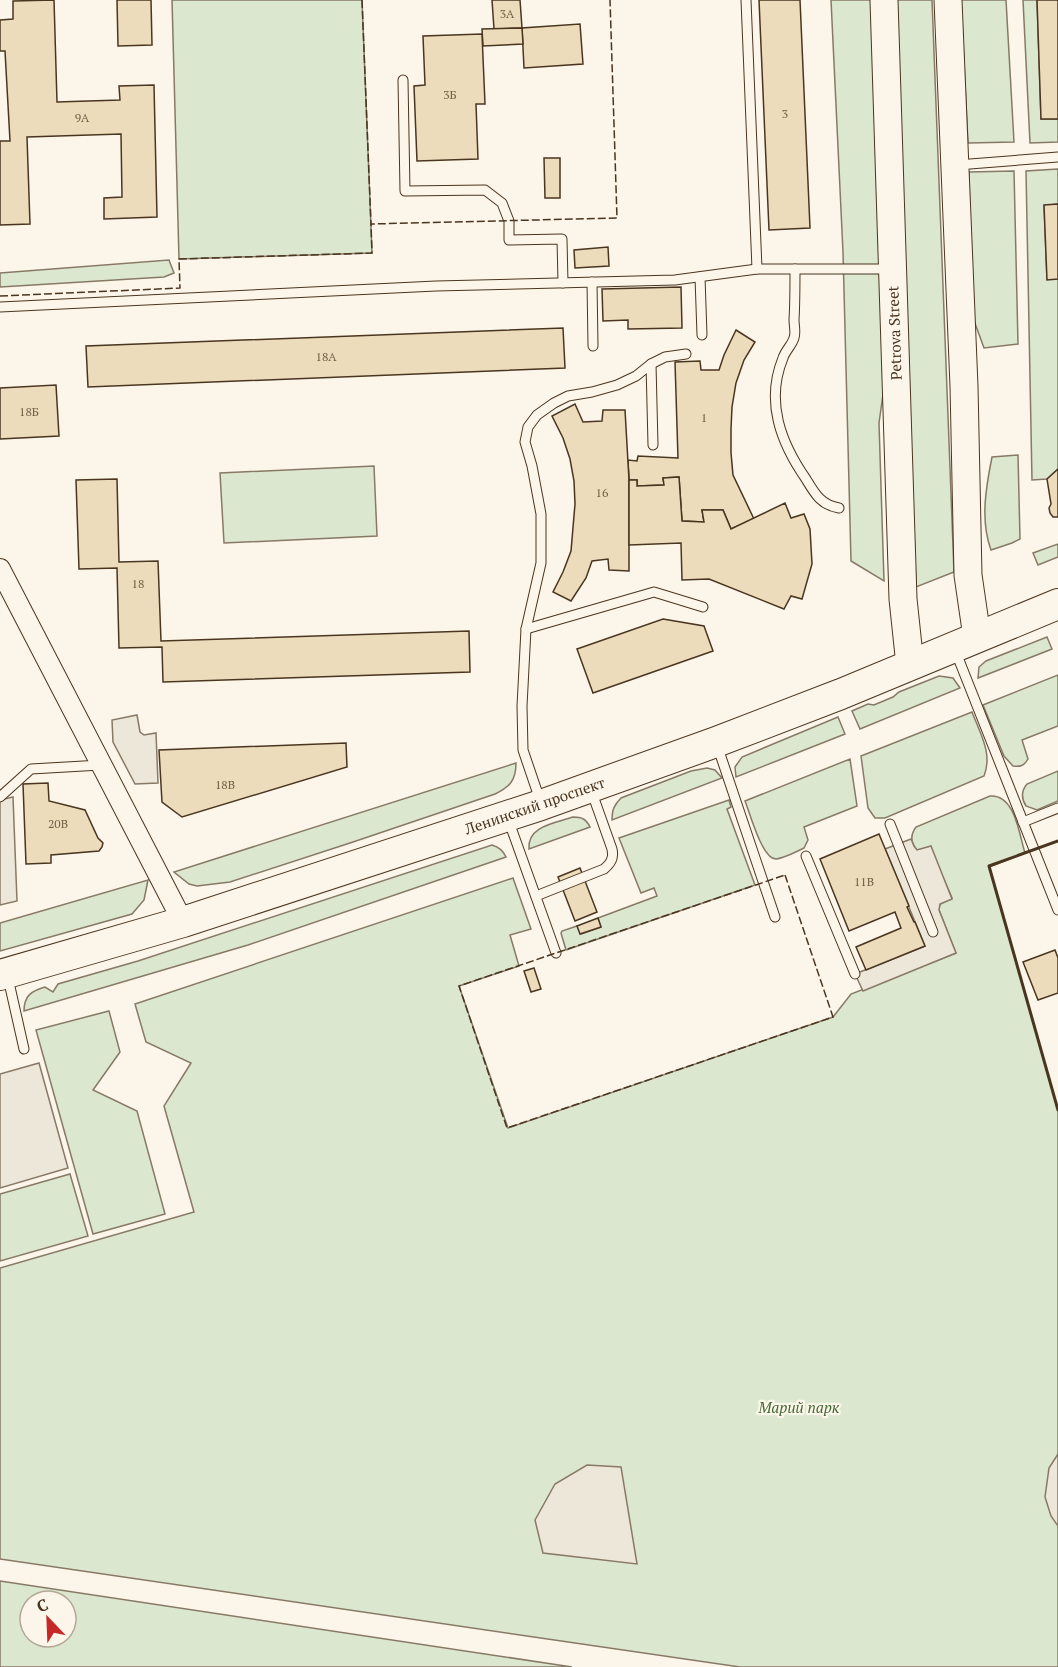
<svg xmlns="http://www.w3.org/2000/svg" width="1058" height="1667" viewBox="0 0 1058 1667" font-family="'PT Serif',serif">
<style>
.green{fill:#dce7d0;stroke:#887966;stroke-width:1.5;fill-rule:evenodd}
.parking{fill:#ede7d9;stroke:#887966;stroke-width:1.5}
.building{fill:#ecdcbc;stroke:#4a3520;stroke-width:1.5}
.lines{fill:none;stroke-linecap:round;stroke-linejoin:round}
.service-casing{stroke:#4a3520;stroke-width:11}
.minor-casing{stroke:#4a3520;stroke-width:22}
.secondary-casing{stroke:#4a3520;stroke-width:29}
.primary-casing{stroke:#4a3520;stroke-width:32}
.service{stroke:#fbf6e9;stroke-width:9}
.minor{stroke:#fbf6e9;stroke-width:20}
.secondary{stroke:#fbf6e9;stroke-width:27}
.primary{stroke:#fbf6e9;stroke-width:30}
.fence{stroke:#4a3520;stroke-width:1.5;stroke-dasharray:8 3;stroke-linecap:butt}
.wall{stroke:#4a3520;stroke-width:3}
.labels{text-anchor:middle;stroke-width:4.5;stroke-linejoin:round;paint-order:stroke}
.number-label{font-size:12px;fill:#725f47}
.street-label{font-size:15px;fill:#4a3520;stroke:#fbf6e9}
.park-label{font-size:15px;font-style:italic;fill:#436837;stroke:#fbf6e9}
</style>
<rect width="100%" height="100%" fill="#fbf6e9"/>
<!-- green -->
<g class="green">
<path d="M172 0H362L372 253 179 259Z"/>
<path d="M831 0H872L886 373 879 423 884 581 851 561 843 252Z"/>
<path d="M895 0H932L954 572 916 587Z"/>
<path d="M961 0H1006L1014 142 968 143Z"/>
<path d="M1023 0H1037L1041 119H1058V142L1030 143Z"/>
<path d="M1058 169V204L1044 206 1047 279H1058V469L1047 479 1032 480 1026 171Z"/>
<path d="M1014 171 1018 344 984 348 972 315 969 172Z"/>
<path d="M169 260 174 273 164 277 0 287V273Z"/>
<path d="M1018 455 1020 539 1012 543 991 550C980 520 986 487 992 457Z"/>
<path d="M374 466 377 536 224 543 220 473Z"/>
<path d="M1058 544V557L1038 565 1033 553Z"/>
<path d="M1047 637 1052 649 978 678 979 667 986 661Z"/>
<path d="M1058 675V726L1022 740 1028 759C1024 766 1020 767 1013 766L1004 756 983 705Z"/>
<path d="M939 676 953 678 960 688 860 729 852 711 868 704 874 705 893 697 899 692Z"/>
<path d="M972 712C980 733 993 754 984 776L885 818H875L868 808 861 756Z"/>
<path d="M838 717 845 734 736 777 735 767 742 757Z"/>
<path d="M850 759 857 806 804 827 808 840 804 848C796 852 784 858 776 859 762 859 750 813 745 801Z"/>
<path d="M516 763C516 780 510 787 495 794L353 842 230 882 197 886 189 884 174 872Z"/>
<path d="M707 768 715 770 722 778 612 820C612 810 614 805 621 798L691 771Z"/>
<path d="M1058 771V801L1037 810 1026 806C1021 798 1021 791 1027 784Z"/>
<path d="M990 796C1015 794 1019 834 1025 853L989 867 1058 1110V1667H740L0 1559V1268L194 1212 164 1106 191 1063 146 1042 135 1004 513 878 531 929 510 935 519 966 459 986 508 1128 833 1017 851 994 956 953 939 910 940 904 952 898 930 847 917 850C910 842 910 835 916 827Z"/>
<path d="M729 800 731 807 727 809 755 885 566 950 561 933 562 931 577 926 581 934 601 927 598 918 657 896 654 888 641 893 619 838Z"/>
<path d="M573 817C582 817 586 819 590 827L529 849C527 826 555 823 573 817Z"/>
<path d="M492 845C499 847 503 850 506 857L248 945 24 1011C24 996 31 991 45 987L53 992 58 984 138 961Z"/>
<path d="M148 880 144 900 132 914 0 951V923Z"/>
<path d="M109 1011 120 1052 93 1090 137 1111 165 1214 93 1234 36 1030Z"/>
<path d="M70 1174 88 1236 0 1261V1194Z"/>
<path d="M0 1581 572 1667H0ZM30 1601H66V1637H30Z"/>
</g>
<!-- parking -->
<g class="parking">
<path d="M137 715 140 732 144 735 156 733 158 783 135 784 113 742 112 720Z"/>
<path d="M13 797 17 901 0 905V800Z"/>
<path d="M911 839 914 846 917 850 931 846 952 899 940 904 939 910 956 953 863 991 855 974 925 946 885 849Z"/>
<path d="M39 1063 68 1168 0 1188V1074Z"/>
<path d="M1058 1454V1526L1051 1516 1045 1497 1049 1468Z"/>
<path d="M587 1465 621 1467 637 1564 543 1553 535 1520 555 1484Z"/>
</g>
<!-- building -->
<g class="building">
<path d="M54 0 57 102 120 100 119 86 154 85 157 217 104 219V198L122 197 121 134 27 137 30 224 0 225V141H10L5 51H0V20L13 19V1Z"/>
<path d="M117 0H151L152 45 118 46Z"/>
<path d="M492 0H520L522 28 494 29Z"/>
<path d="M759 0H800L810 228 769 230Z"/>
<path d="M1037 0H1058V119H1041Z"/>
<path d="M580 24 583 64 524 68 522 28Z"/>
<path d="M522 28 523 44 483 46 482 29Z"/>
<path d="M482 34 485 104H476L478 159 417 161 414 86 425 85 423 36Z"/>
<path d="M544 158H560V198H545Z"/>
<path d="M1058 204V279L1047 280 1044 205Z"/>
<path d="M608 247 609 266 575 268 574 250Z"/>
<path d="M681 287 682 328 628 329V320L603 321 602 289Z"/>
<path d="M563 328 565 368 88 387 86 346Z"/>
<path d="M736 330 755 342 744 360 736 383 732 407 731 429V453L733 475 754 519 731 529 723 510H702L704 522 682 521 679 477 663 478 664 485 637 486V480H629L628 460 637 461 638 456 678 458 675 362 700 361 701 370H719L724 355Z"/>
<path d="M56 385 59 436 0 439V388Z"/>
<path d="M575 404 583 422 602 421 603 410H625L629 480V571L609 570 608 559 592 561 586 578 571 601 553 592 563 572 571 551 575 504 574 481 570 459 563 438 552 416Z"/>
<path d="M1058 469V517H1053L1050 513 1049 508 1051 504 1047 479Z"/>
<path d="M679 477 682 521 704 522 702 510H723L731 529 785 503 791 518 804 514 810 529 812 564 802 599 791 596 784 609 709 579 682 580 681 543 629 545V480H637V486L664 485 663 478Z"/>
<path d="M117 479 119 562 158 561 161 641 469 631 470 672 163 682 162 647 119 648 117 568 79 569 76 480Z"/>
<path d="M663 619 704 626 713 651 593 693 577 649Z"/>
<path d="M346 743 347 767 182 817 162 802 159 750Z"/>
<path d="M48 783 49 801 85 810 98 838 103 843 102 847 99 851 51 855V863L26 864 23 784Z"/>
<path d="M879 834 909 906 907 907 914 922H915L925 946 866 970 856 947 901 928 895 912 849 931 820 859Z"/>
<path d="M580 868 597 912 575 921 558 877Z"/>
<path d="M598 918 601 927 580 934 577 926Z"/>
<path d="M1055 950 1058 958V993L1038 1000 1023 962Z"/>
<path d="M534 968 541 989 531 992 524 971Z"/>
</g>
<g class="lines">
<!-- service casing -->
<g class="service-casing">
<g id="service">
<path d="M746 0 757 269"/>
<path d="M403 80 405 191 485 190 502 203 509 221V240L562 239 563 283"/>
<path d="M957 165 1058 157"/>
<path d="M795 269C795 286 795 303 794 320 794 325 796 333 794 338 792 345 785 351 783 358 765 402 781 443 806 479 815 494 821 505 839 508"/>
<path d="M700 277 702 335"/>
<path d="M592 282 593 346"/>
<path d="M0 307 436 286 675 280 757 269H890"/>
<path d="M651 364 653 445"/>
<path d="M526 629 654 592 703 607"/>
<path d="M955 650 1058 910"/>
<path d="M717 745 775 917"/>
<path d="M0 797 31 769 101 765"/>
<path d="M540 800 523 750 522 706 526 629 541 563V514L532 466 525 442 528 427 537 415 554 403 568 396 592 392 617 385 636 376 651 364 665 357 686 354"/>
<path d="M508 819 556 953"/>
<path d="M1023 822 1058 808"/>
<path d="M890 824 933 932"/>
<path d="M806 856 855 974"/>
<path d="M536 896 604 869C611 863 614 858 612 849L591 790"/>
<path d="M8 978 24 1049"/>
</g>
</g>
<!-- minor casing -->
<g class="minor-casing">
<path id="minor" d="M0 569 183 922"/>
</g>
<!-- secondary casing -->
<g class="secondary-casing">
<g id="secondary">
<path d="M884 0 903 599 910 665"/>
<path d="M948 0 964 386 968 575 977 637"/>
</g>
</g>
<!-- primary casing -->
<g class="primary-casing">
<path id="primary" d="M0 975 183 922 541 805 716 742 841 694 1058 604"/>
</g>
<!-- service -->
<use href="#service" class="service"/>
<!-- minor -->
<use href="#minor" class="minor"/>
<!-- secondary -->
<use href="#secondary" class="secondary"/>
<!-- primary -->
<use href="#primary" class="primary"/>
<!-- fence -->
<g class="fence">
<path d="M362 0 371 224 617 218 610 0"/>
<path d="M0 296 180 288 179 259 372 253 371 224"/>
<path d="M785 875 833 1017 507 1128 459 986Z"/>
</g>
<!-- wall -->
<path class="wall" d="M1058 841 989 866 1058 1110"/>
</g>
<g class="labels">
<!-- number labels -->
<g class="number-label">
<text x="507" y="18">3А</text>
<text x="450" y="99">3Б</text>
<text x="785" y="118">3</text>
<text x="82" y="122">9А</text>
<text x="326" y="361">18А</text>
<text x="29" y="416">18Б</text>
<text x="704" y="422">1</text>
<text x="602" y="497">16</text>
<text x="138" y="588">18</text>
<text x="225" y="789">18В</text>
<text x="58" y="828">20В</text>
<text x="864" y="886">11В</text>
</g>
<!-- street labels -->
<g class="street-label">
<text transform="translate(895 333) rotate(-92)" y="5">Petrova Street</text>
<text transform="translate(535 806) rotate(-19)" y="5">Ленинский проспект</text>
</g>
<!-- park labels -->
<g class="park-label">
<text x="799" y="1413">Марий парк</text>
</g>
</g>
<!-- north arrow -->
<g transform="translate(48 1619) rotate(337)"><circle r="28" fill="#fbf6e9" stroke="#b4a999" stroke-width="1.5"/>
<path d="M0-4.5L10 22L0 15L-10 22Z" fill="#c62828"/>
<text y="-9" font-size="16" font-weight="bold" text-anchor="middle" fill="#4a3520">С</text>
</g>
</svg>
